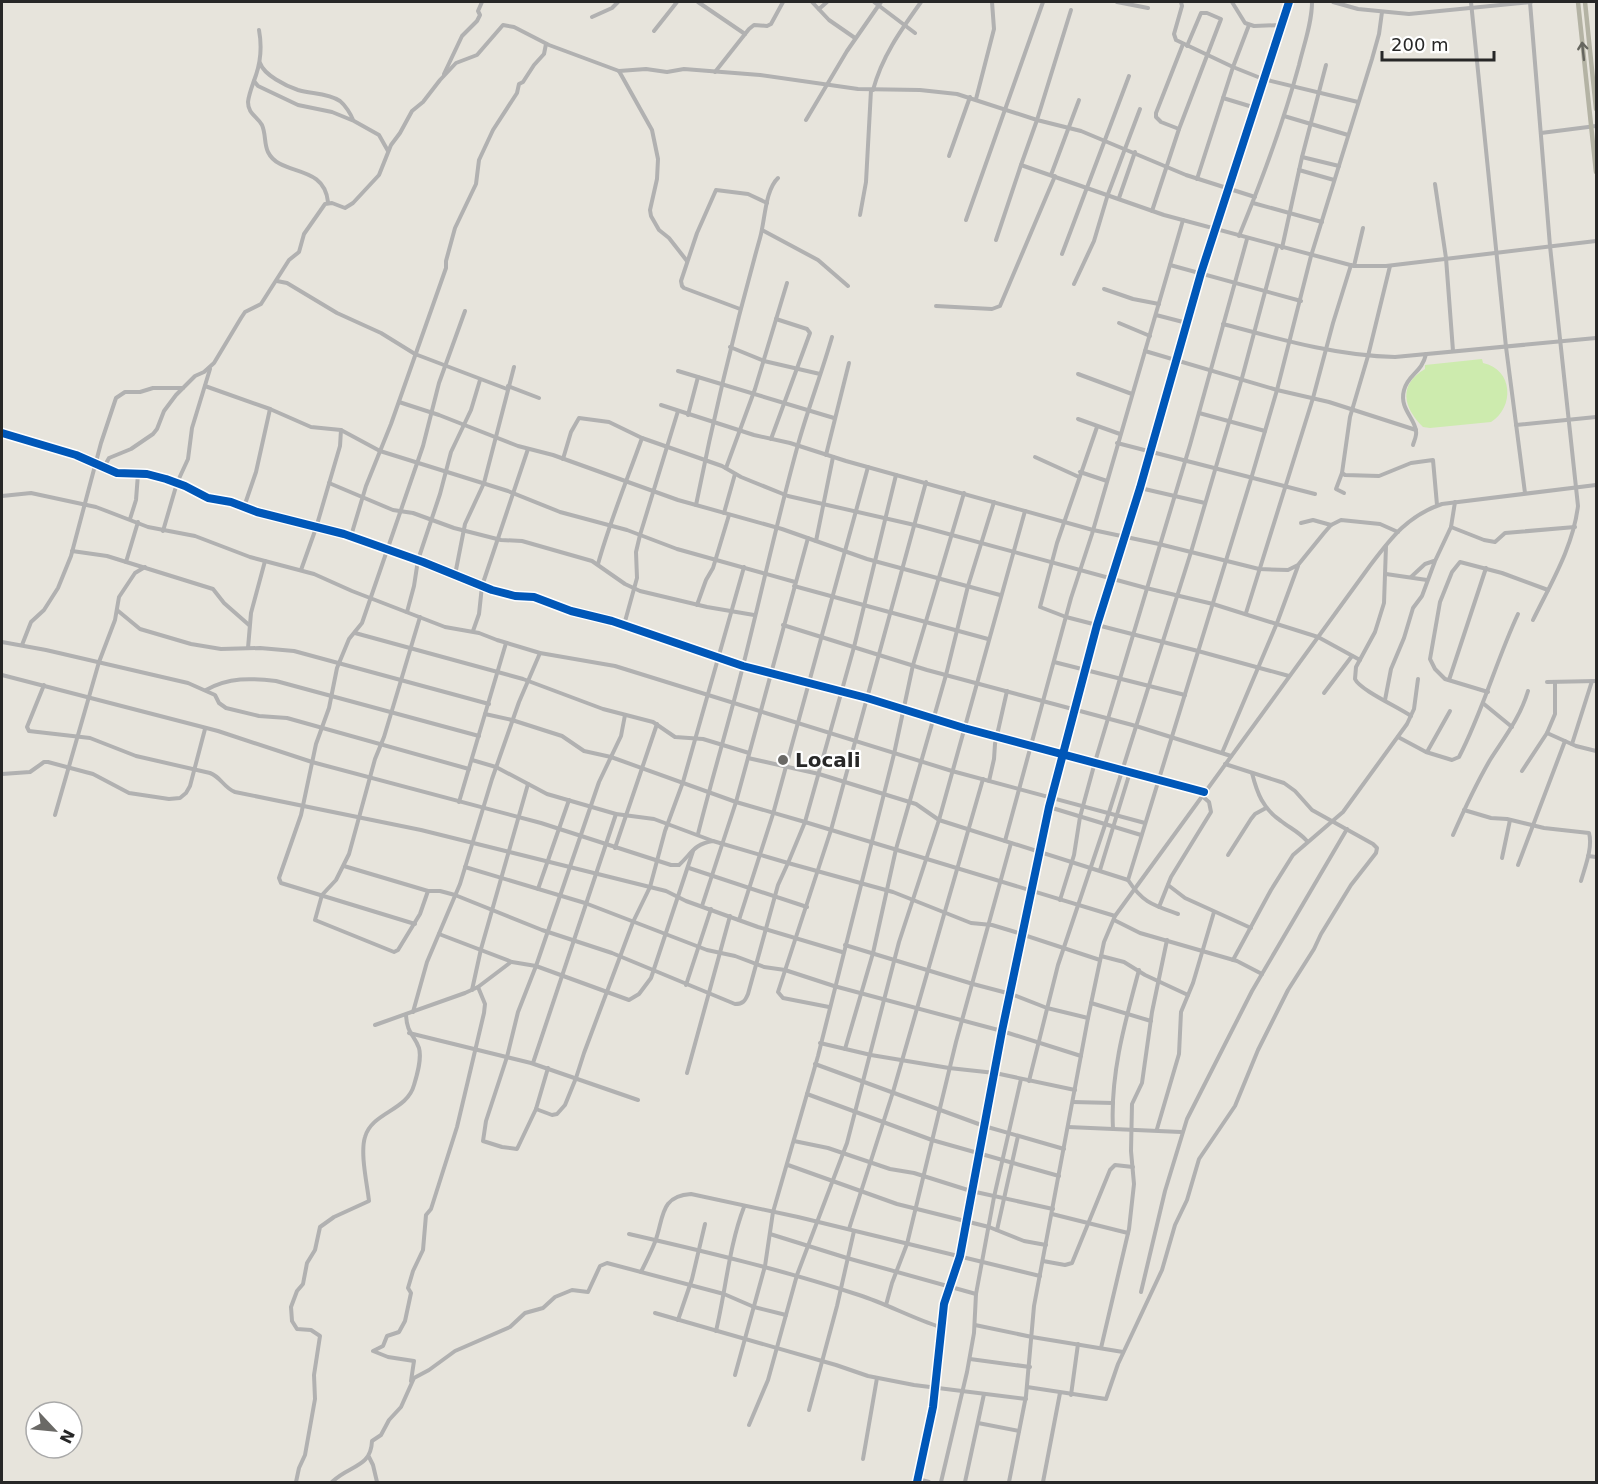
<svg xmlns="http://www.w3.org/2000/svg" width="1598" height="1484" viewBox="0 0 1598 1484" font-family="'DejaVu Sans',sans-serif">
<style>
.pitch{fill:#cdebae}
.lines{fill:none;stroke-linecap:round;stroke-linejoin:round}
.minor{stroke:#b1b1b1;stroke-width:4}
.major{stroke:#b4b3a4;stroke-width:4.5}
.cycleway-casing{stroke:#fff;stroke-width:11}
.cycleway{stroke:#0057b8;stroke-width:8}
.oneway{stroke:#66665f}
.poi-dot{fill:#6a6966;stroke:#fff;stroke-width:2}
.labels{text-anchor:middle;stroke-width:4.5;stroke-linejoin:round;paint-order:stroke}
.poi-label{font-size:20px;font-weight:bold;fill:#272727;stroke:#fff;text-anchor:start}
</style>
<rect width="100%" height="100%" fill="#e7e4dc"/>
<!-- pitch -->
<path class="pitch" d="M1482 359 1483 363C1513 369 1515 407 1491 422L1430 428 1423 427C1403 407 1398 385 1425 369V365Z"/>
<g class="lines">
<!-- minor -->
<g class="minor">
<path d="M698 2 745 34"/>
<path d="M812 2 829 20 855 38"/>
<path d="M874 2 915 33"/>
<path d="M1117 2 1148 8"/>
<path d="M1181 2 1182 6 1174 34 1176 40 1233 67 1263 79 1358 102"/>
<path d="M1232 2 1245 23 1254 26 1281 25"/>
<path d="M1333 2 1358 9 1409 14 1531 2"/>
<path d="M1471 2 1506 347 1525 493"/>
<path d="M1530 2 1550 246 1578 506C1573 547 1551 583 1533 620"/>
<path d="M819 9 827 2"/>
<path d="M1071 10 1037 120 1081 131 1186 175 1255 197"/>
<path d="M592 17 612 8 618 2"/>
<path d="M259 30C262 46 261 60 256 75 253 84 249 93 248 102 248 114 257 116 262 125 266 134 264 144 268 152 280 177 324 163 328 202"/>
<path d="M654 31 677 2"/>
<path d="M260 63C264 75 286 86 298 90 311 94 328 93 340 101 345 105 351 114 353 120"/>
<path d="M619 71 646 69 667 72 684 69 760 75 858 89 920 90 957 94 1037 120 1021 165 1164 215 1354 266H1386L1596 241"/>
<path d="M715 72 749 29 754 25 767 26 771 24 783 2"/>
<path d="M444 74 462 36 477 21 480 15 478 11 482 2"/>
<path d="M254 81 258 86 298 105 332 112 354 121 379 135 388 151"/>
<path d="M873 90C882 56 901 30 921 2"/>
<path d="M1223 98 1256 108"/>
<path d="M976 99 994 29 992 2"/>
<path d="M1284 116 1348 135"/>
<path d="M806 120 847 51 881 2"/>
<path d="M1179 129 1161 122 1156 117V113L1183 44"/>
<path d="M1541 133 1596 126"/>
<path d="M949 156 970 97"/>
<path d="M1302 157 1339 166"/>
<path d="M1299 170 1334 180"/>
<path d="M1051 175 1079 100"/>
<path d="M1197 179 1233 67 1249 25"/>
<path d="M1435 184 1446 258 1453 351"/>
<path d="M1119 198 1135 152"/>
<path d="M1253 203 1322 222"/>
<path d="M1152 211 1179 129 1221 19 1207 13H1201L1187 46"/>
<path d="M860 215 866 182 871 90"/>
<path d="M966 220 1043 2"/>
<path d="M762 230 818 260 848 286"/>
<path d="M1239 236C1262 180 1283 124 1299 65 1304 44 1312 23 1312 2"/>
<path d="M996 240 1021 165"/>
<path d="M1282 248 1302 157 1326 65"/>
<path d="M1062 254 1129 76"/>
<path d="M1170 265 1301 301"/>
<path d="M1354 266 1363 228"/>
<path d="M277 281 287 283 337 313 381 333 415 354 507 389"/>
<path d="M1074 284 1094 241 1108 194 1140 109"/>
<path d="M1104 289 1133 299 1159 304"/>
<path d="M936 306 992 309 1000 306 1055 176"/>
<path d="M740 309 684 288 682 286 681 281 697 233 716 190 748 194 767 203"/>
<path d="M1156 315 1187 323"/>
<path d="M1119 323 1150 336"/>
<path d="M1223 324C1279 339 1337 356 1395 357L1596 338"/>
<path d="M730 347 764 361 820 374"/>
<path d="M1145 351 1277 390 1329 402 1416 430"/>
<path d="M678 371 834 418"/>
<path d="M1078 374 1132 394"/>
<path d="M205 386 270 409 311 427 341 430 380 451 508 491 560 512 627 530 677 549 795 582"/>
<path d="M508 386 539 398"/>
<path d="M399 402 439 415 518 446 553 455 678 500 782 529 867 559 1000 595"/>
<path d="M661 405 754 435 790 443 846 461 1093 530 1159 544 1259 569 1288 570 1298 565 1324 533 1331 525 1341 520 1380 524 1398 532"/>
<path d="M1199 413 1265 431"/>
<path d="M688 415 698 377"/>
<path d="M1078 419 1120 434"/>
<path d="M1516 425 1596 417"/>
<path d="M1097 427 1057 543 1040 607 1066 617 1198 651 1289 676"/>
<path d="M2 433 76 455 117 473 147 474 166 479 185 486 208 498 231 502 257 512 344 534 423 562 492 590 515 596 534 597 571 611 612 621 743 666 867 698 964 728 1204 792"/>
<path d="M771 439 810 333 807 329 776 319"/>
<path d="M1117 443 1315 494"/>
<path d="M1413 445C1414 441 1417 436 1416 431 1415 418 1399 409 1404 390 1408 374 1422 373 1426 354"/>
<path d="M826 455 849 363"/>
<path d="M1035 457 1079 477"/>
<path d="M563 459 571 432 579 418 609 422 642 438 722 466 741 477 788 496 919 526 1146 588 1213 604 1318 637 1360 660"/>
<path d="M104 467 109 458 131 449 153 434 157 429 164 411 176 395 195 376 204 372 214 363 241 318 245 312 261 304 289 260 299 252 304 234 325 204 332 203 345 208 353 203 379 175 391 145 400 133 412 111 423 102 440 80 456 63 477 55 503 25 514 27 549 45 619 71 652 130 658 159 657 179 650 210 651 216 659 230 669 238 687 261"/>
<path d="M726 468 755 389 787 283"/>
<path d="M1080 472 1107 481"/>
<path d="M1342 473 1345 475 1379 476 1411 463 1433 460 1437 505"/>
<path d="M329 483 393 510 413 513 454 528 501 540 522 541 592 561 625 584 640 591 707 607 754 615"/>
<path d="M1140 488 1205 503"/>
<path d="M1344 493 1336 489 1342 473 1350 417 1368 356 1390 266"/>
<path d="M2 496 31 493 96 507 148 527 195 536 250 557 314 574 352 591 445 627 479 633 497 640 540 653 615 666 952 771 1145 823"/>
<path d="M696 505C714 415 735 327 760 238 765 221 765 190 778 178"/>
<path d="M244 507 256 472 270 409"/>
<path d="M724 513 735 474"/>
<path d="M130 519 136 500 138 474"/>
<path d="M1301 523 1313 520 1331 525"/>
<path d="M1451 527 1484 540 1495 542 1505 533 1575 527"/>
<path d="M163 531 177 483 188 459 192 428 210 369"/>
<path d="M351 536 366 486 391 424 446 268V261L455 228 476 184 479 160 493 130 517 93 519 84 523 82 534 65 544 54 546 44"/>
<path d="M816 541 833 457"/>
<path d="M1386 546 1384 603 1375 632 1356 667 1355 679C1360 690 1398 707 1411 716"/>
<path d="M72 551 107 556 213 589 224 603 249 625"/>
<path d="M126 562 138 522"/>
<path d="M598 564C610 521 627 480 642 438"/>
<path d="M301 570 316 528 340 446 341 430"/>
<path d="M1386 574 1427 580"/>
<path d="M455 575 465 524 484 483 514 367"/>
<path d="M1411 577 1425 564 1434 561"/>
<path d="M794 586 988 639"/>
<path d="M697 605 706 580 713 568 729 515"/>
<path d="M117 610 140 629 191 644 221 649 260 648 294 651 489 704"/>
<path d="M407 612 414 586 418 560 440 494 451 452 471 410 480 380"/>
<path d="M1246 613 1313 398 1333 323 1351 265"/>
<path d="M420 617 384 737 375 759 349 854 336 880 322 895 315 920 394 952 398 950 420 914 428 891"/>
<path d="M624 625 637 578 636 552 640 535 678 411"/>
<path d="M783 625 927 670 1136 726 1231 756"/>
<path d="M473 631 479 614 482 586 528 449"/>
<path d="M355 633 523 679 603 709 653 722 675 737 703 739 749 753"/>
<path d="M2 642 46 650 188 683 215 695 219 703 226 708 259 716 287 718 469 769"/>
<path d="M22 645 31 622 44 610 58 588 71 556 101 443 116 398 125 392H140L153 388H183"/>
<path d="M248 648 251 613 265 561"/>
<path d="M1054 662 1185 695"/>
<path d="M2 675 218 731 312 762 541 823 671 865H679C692 853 694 844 713 841L788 863 805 822 1115 916"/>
<path d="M1449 680 1486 568"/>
<path d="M1547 682 1596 681"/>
<path d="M44 685 27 727 29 731 90 738 136 756 210 773C221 777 224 788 235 792L421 830 666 891 686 901 758 927 842 952"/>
<path d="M206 690C229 677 251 678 276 681L479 736"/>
<path d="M1488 692 1445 679 1435 669 1430 659 1440 602 1452 572 1460 562 1502 573 1548 590"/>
<path d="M1324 693 1352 656"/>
<path d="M1385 700 1391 669 1404 638 1413 608 1422 596 1435 561 1451 527 1455 502"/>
<path d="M1484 704 1512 727"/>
<path d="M485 714 512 720 562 736 584 751 611 757 736 802 805 822 854 647 896 475"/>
<path d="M1547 733 1576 746 1596 751"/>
<path d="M1398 737 1426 752 1452 760 1459 757C1483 711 1496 661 1518 614"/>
<path d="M1572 744 1592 681"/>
<path d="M1427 752 1450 711"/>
<path d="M1222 753 1277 623 1298 566"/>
<path d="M748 758 819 774 916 804 939 820 1128 880C1143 903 1153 905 1178 914"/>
<path d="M472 760 496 767 547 794 616 814 654 819 713 841"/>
<path d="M1522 771 1547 733 1555 714V682"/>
<path d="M1252 773C1257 793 1263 809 1281 821 1290 828 1299 832 1307 841"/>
<path d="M2 774 30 772 44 762H48L93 774 129 793 169 799 180 798 186 793 190 786 205 729"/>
<path d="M989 781 994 759 995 744 1007 691"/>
<path d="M459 802 506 643"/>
<path d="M1049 807 1141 835"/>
<path d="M1464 810 1491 818 1507 819 1544 828 1589 833C1593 847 1585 867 1581 881"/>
<path d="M55 815 99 662 115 620 119 597 135 573 145 567"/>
<path d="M698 834C712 778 729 722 743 666 762 591 778 516 799 441 809 406 822 372 832 337"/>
<path d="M1453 835C1464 810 1476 784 1490 760 1504 738 1520 718 1528 691"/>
<path d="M1005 841 1071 598 1092 534 1183 220"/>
<path d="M615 848 657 724"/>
<path d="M1228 855 1251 819 1255 814 1266 808"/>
<path d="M1588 856 1596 857"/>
<path d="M1502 858 1510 820"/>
<path d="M1518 865 1565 741"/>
<path d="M344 866 428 891H440L455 895 542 930 612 953 735 1004C743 1004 745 1001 748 994L778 885 788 863 893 892 971 923 992 925 1012 931 1100 960"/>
<path d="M465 867 585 903 707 950 735 956 764 967 785 970 834 986 1002 1031 1081 1056"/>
<path d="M689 868 807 907"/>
<path d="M1100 870 1130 772"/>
<path d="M1128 880 1251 479 1277 390 1311 256 1372 59 1379 34 1382 12"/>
<path d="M1168 885 1185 898 1251 928"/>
<path d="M538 889 569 800"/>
<path d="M1060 900 1074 855 1080 817 1095 762 1190 445 1247 239"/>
<path d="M702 906 736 802 808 538"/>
<path d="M1159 907 1171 877 1211 812 1209 802 1202 796"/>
<path d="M739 920 773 814 868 467"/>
<path d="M1114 920 1140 933 1237 961 1262 974"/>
<path d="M415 924 281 883 279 878 301 815 316 744 329 708 337 668 349 639 362 623 423 446 439 383 465 311"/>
<path d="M439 934 512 962 536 966 629 1000 639 994 651 978 693 851"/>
<path d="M845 945 973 984 1011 994 1047 1008 1088 1018"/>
<path d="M1101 956 1124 962 1145 975 1188 995"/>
<path d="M1233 960 1271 890 1293 855 1343 812 1407 724 1414 709 1418 679"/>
<path d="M686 985 711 909"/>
<path d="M472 990 481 949 528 784"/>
<path d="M1091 1003 1151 1021"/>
<path d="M829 1007 783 998 778 992 831 830 926 482"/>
<path d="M413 1012 427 962 460 884 492 779 519 702 540 653"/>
<path d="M375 1025 465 993 478 987 511 962"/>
<path d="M409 1033 531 1063 638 1100"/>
<path d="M820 1043 871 1055 949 1068 995 1073 1075 1090"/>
<path d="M845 1049 873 953 896 849 946 675 968 586 994 502"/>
<path d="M533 1063 616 814"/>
<path d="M815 1064 984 1126 1064 1149"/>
<path d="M548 1068 536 1109 517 1149 502 1147 483 1141 486 1121 507 1057 518 1012 536 966 599 782 621 736 625 715"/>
<path d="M687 1073 730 916"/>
<path d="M1029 1081 1058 965 1105 825 1191 552 1242 378 1277 247"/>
<path d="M807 1094 932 1140 1059 1176"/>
<path d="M1073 1102 1113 1103"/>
<path d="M536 1109 552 1115 557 1114 565 1105 576 1078 584 1053 633 922 650 887 665 831 683 782 744 567"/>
<path d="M1068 1127 1181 1132"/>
<path d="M1113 1129C1110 1074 1125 1022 1139 970"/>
<path d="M1157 1129 1179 1054 1181 1012 1193 983 1214 912"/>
<path d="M794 1141 828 1148 890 1169 914 1173 971 1191 1053 1209"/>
<path d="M788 1165 897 1204 989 1227 1024 1241 1046 1245"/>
<path d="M1052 1214 1128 1233"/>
<path d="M849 1229 893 1092 983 779"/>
<path d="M997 1230 1018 1136"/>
<path d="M629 1234C707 1252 783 1270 859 1295 887 1304 912 1318 940 1327"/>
<path d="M770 1234 847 1258 976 1294"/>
<path d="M1043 1261 1065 1265 1072 1263 1110 1170 1115 1165 1133 1167"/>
<path d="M641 1272C646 1262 651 1252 655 1242 664 1219 659 1196 691 1194L798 1217 1040 1276"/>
<path d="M1141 1292 1165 1191 1187 1119 1252 991 1347 829"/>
<path d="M886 1305 892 1283 907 1244 956 1042 1011 843"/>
<path d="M655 1313 836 1365 868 1376 914 1385 1026 1399"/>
<path d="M678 1320 692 1279 705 1224"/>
<path d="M975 1325 1032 1337 1123 1352"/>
<path d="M716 1331C726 1289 729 1246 744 1207"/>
<path d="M1101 1348 1129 1229 1134 1184 1131 1151 1132 1104 1142 1083 1152 1012 1167 940"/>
<path d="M970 1359 1030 1367"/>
<path d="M735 1375 765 1266 773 1212 818 1056 894 754 913 665 964 493"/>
<path d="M411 1381 414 1361 388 1357 373 1351 383 1346 387 1336 399 1332 405 1321 411 1293 408 1288 413 1271 423 1250 426 1215 431 1209 457 1127 484 1013 485 1004 478 987"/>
<path d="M1027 1387 1106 1399 1118 1364 1162 1270 1175 1225 1187 1200 1199 1159 1235 1106 1258 1050 1288 990 1314 949 1321 934 1351 885 1376 853 1377 848 1373 844 1312 810 1295 791 1284 783 1225 764"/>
<path d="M1071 1395 1078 1344"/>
<path d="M809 1410 837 1306 854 1231"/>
<path d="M978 1423 1019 1431"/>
<path d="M749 1425 768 1380 797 1275 847 1143 899 942 939 820 1025 511"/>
<path d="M369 1457 373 1465 377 1482"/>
<path d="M863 1459 877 1378"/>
<path d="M918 1479 929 1482"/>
<path d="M296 1482 299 1468 305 1455 315 1399 314 1375 320 1336 311 1330 297 1329 292 1321 291 1307 297 1291 303 1284 307 1263 315 1250 320 1227 334 1217 369 1201C367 1183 360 1153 365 1137 372 1112 407 1111 414 1085 417 1075 422 1059 419 1048 414 1034 407 1034 406 1015"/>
<path d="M332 1482C349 1465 371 1468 372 1441L381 1435 389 1420 401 1407 414 1378 429 1370 455 1351 510 1327 525 1313 543 1308 555 1297 572 1290 588 1292 600 1266 607 1263 724 1294 754 1307 786 1315"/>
<path d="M917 1482 933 1407 944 1304 960 1256 1002 1031 1049 807 1097 625 1140 488 1201 273 1289 2"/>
<path d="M941 1482 967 1372 974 1333 976 1294 994 1197 1021 1079"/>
<path d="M965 1482 984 1394"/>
<path d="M1009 1482 1026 1396 1034 1306 1088 1018 1104 942 1115 916 1369 567C1391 538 1407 516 1442 504L1596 485"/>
<path d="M1043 1482 1060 1393"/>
</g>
<!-- major -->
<g class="major">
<path d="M1578 2 1596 172"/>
<path d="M1585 2 1596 109"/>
</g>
<!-- cycleway casing -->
<g class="cycleway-casing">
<g id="cycleway">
<path d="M2 433 76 455 117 473 147 474 166 479 185 486 208 498 231 502 257 512 344 534 423 562 492 590 515 596 534 597 571 611 612 621 743 666 867 698 964 728 1204 792"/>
<path d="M917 1482 933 1407 944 1304 960 1256 1002 1031 1049 807 1097 625 1140 488 1201 273 1289 2"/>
</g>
</g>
<!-- cycleway -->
<use href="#cycleway" class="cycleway"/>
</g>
<!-- one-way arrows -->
<defs><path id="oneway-shaft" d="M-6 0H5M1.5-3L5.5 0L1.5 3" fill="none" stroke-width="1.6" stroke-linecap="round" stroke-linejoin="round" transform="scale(1.5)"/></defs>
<use class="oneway" href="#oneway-shaft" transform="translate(1583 51) rotate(-96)"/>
<!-- markers -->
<circle class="poi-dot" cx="783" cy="760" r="6"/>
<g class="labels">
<!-- poi labels -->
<g class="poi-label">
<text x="795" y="767">Locali</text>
</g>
</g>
<!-- border -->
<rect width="1598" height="1484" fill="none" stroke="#272727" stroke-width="6"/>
<!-- north arrow -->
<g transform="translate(54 1430) rotate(116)"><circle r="28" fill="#ffffff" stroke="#a9a9a9" stroke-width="1.5"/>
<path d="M0-4.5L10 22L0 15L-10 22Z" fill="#6a6966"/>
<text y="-9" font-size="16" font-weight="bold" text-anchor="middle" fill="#272727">N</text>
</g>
<!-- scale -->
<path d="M1382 51v9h112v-9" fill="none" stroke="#272727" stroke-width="3"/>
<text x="1391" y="51" font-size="18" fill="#272727" stroke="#ffffff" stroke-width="4.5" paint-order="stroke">200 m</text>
</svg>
